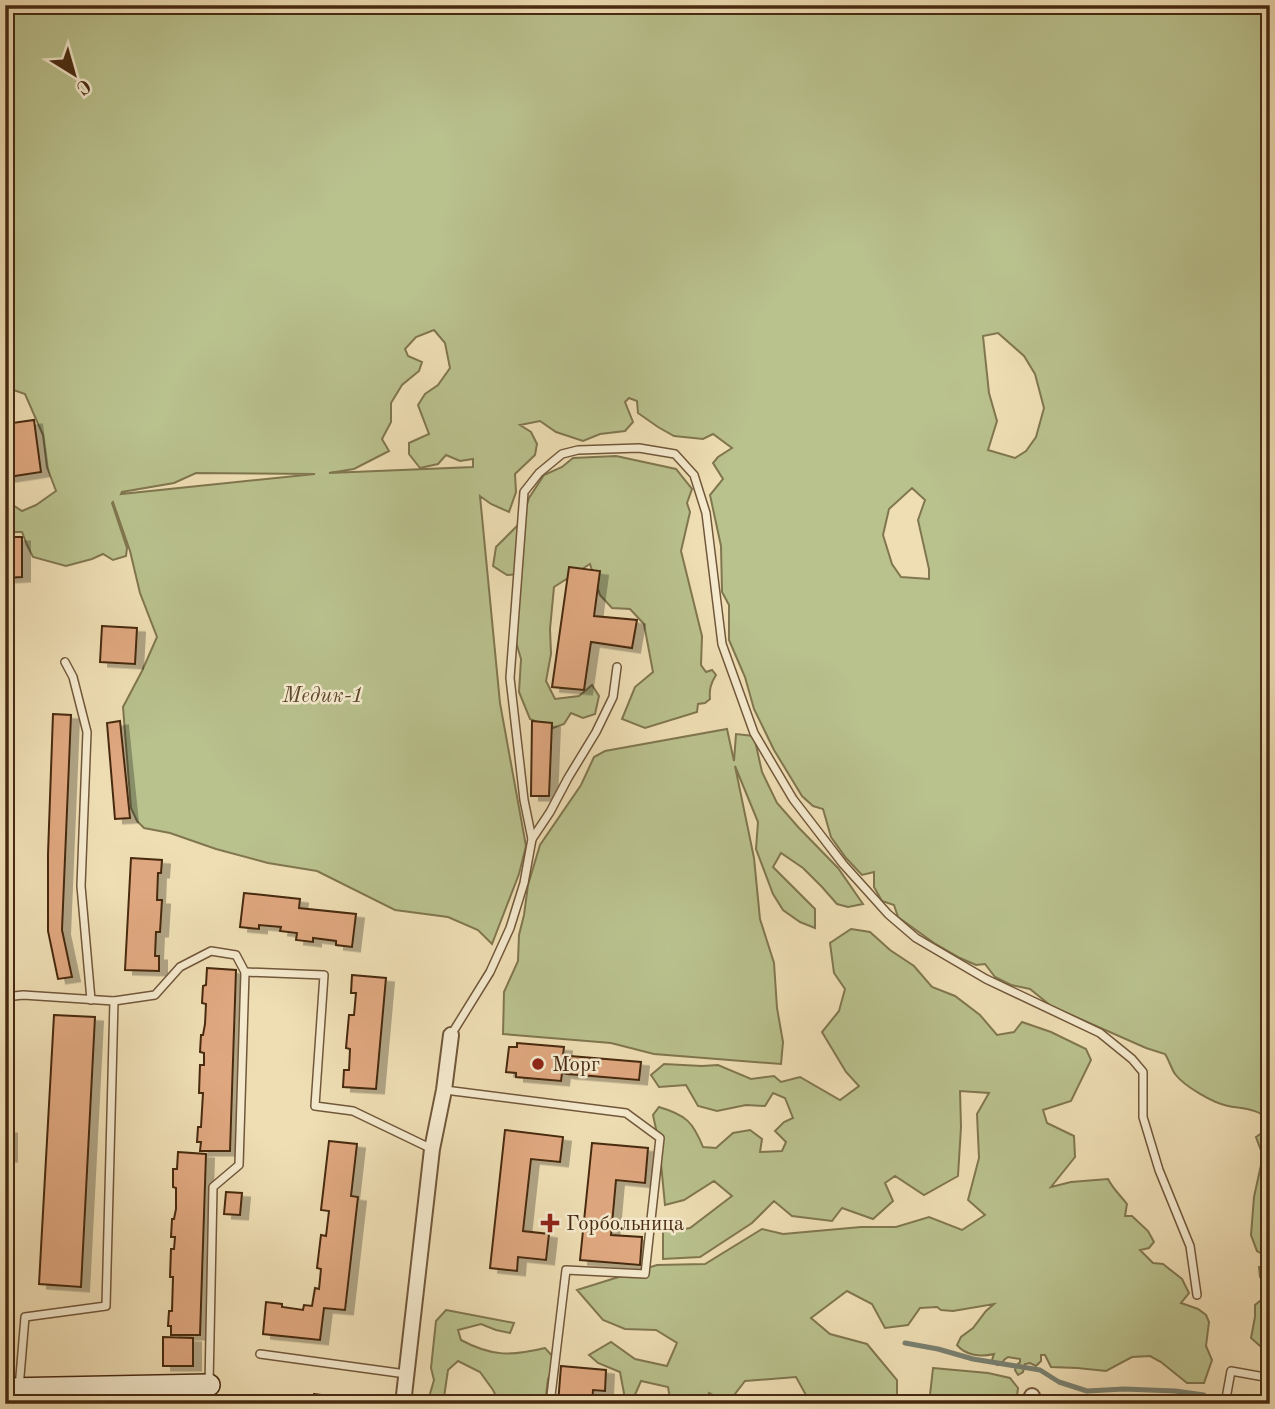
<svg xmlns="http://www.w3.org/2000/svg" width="1275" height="1409" viewBox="0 0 1275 1409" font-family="'Old Standard TT',serif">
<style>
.green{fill:#b9c18d;stroke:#80764f;stroke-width:2;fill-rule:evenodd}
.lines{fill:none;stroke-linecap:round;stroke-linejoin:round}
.stream{stroke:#798172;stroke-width:5}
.building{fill:#e0a880;stroke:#472a11;stroke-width:2;filter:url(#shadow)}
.lane-casing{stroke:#71573a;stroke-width:10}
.street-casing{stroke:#71573a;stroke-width:18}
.secondary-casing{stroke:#472a11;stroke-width:24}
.lane{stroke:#f5eace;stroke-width:7}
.street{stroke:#f5eace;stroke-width:14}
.secondary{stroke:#f5eace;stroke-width:21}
.poi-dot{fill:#8f2418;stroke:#f5eace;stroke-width:2.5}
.labels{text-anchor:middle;stroke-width:5;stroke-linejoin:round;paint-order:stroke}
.park-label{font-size:21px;font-style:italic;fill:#5e482a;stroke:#f5eace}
.poi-label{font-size:21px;fill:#472a11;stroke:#f5eace;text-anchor:start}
</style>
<defs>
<filter id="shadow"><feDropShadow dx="8" dy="4.5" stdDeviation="0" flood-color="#0004"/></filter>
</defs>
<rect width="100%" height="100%" fill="#efdeb4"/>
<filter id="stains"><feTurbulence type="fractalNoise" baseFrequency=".00286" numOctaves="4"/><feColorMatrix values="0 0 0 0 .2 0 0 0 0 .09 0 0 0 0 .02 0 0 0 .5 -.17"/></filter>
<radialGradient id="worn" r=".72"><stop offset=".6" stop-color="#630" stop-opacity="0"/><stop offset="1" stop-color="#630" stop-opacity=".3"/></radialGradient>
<!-- green -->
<g class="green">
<path d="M5 5H1270V1120C1256 1108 1244 1109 1228 1106 1213 1103 1184 1086 1175 1074 1171 1068 1169 1060 1165 1054L1146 1048 1051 1006 1030 989 1011 985 995 977 985 964 976 965 960 958 934 943 898 917 894 905 882 901 874 887V872L862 875 846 858 831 837 823 809 813 806 802 796 774 750 754 709 745 677 729 640V605L722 592 721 546 710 495 723 479 713 463 718 457 732 448 713 434 703 439 674 436 658 427 638 413 637 401 629 398 625 402 633 422 625 431 600 434 583 441 556 432 540 421 520 425 531 432 537 444 535 455 515 474 516 492 509 512 491 504 480 496 500 703 526 846 519 874 492 944 478 930 448 917 395 910 317 871 268 863 216 849 170 833 144 828 137 821 131 808 123 707 142 671 157 637 140 593 130 551 113 502 112 503 127 548 126 556 113 560 103 554 92 559 66 566 33 557 27 545 22 532H5V500L22 511 36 505 56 491 47 467 43 435 25 394 5 387ZM434 330 445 343 450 368 438 385 425 394 418 405 429 434 409 443V454L420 468 438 464 446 455 460 461 473 459V467L329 473 354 469 389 451 382 439 391 422V403L402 385 419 371 422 362 408 356 405 349 416 337ZM998 333 1024 356 1035 374 1044 408 1036 437 1026 451 1015 458 988 450 997 421 989 393 983 336ZM196 473 315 474 121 494 122 492 174 483ZM912 488 925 500 918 520 929 569V579L901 577 892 564 883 535 889 509Z"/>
<path d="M616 456 676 469 692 489 687 503 690 512 681 551 702 636 701 665 706 672 712 670 716 675C711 683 709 689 710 699L705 703 698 704 697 712 645 728 622 719 635 687 653 672 644 624 630 609 612 608 600 595 590 564 554 587 550 629 551 654 546 681 555 699 579 696 592 685 599 696 595 714 583 718 571 713 564 724 553 728 530 719 519 692 521 659 513 632 519 574 507 575 493 566 496 547 521 522 529 498 544 475 562 467 573 458Z"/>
<path d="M727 729 734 761 736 734 754 736 762 772 777 803 799 828 838 868 863 904 848 907 837 904 822 887 803 868 781 853 773 867 815 909V928L800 922 783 910 773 894 756 849 758 822 735 766 754 858 760 919 774 963 777 1008 783 1042 781 1064 654 1054 611 1043 503 1034 504 992 518 961 519 935 524 915 528 885 540 845 581 785 594 757 605 751Z"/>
<path d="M851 929 870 932 890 950 914 966 932 987 955 996 980 1015 997 1035 1014 1032 1022 1022 1051 1032 1086 1049 1091 1060 1071 1101 1043 1110 1047 1123 1074 1136 1075 1157 1051 1187 1071 1182 1108 1179C1113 1189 1120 1195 1127 1204L1125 1216H1132L1148 1231 1154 1242 1149 1248 1140 1250 1153 1263 1163 1264 1182 1279 1189 1293 1181 1303 1198 1309 1206 1315 1209 1322 1206 1346 1212 1360 1204 1383H1187L1161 1362 1150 1356 1132 1357 1106 1371 1077 1368 1051 1367 1045 1355H1041V1361L1036 1366 1030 1363 1025 1364 1023 1372 1018 1375 1015 1370 1016 1366 1020 1362V1359L1008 1357 1004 1360 1002 1364 997 1365 992 1360 994 1354C981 1357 966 1356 957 1345L961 1337 973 1328 986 1311 994 1304 953 1311 941 1310 937 1307 920 1308 908 1325 885 1328 872 1304 847 1291 811 1318 830 1334 867 1344 897 1380V1404H811L796 1377 745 1381 728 1403 709 1393 706 1404H671L668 1387 641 1381 631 1404H626L620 1372 598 1363 589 1355 611 1342 635 1359 667 1366 677 1343 656 1330 625 1329 603 1320 577 1290 657 1265 705 1264 762 1229 783 1234 861 1227H896L929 1217 962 1230 985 1215 968 1200 979 1158 977 1114 989 1093 960 1091 961 1127 958 1176 924 1195 895 1176 885 1183 893 1201 873 1219 842 1208 832 1221 792 1216 774 1201 752 1223 700 1257 663 1259V1232L690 1228 732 1196 714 1181 684 1200 665 1205 659 1143 653 1115 659 1107C686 1115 693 1122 703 1147L716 1148 733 1133 750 1130 762 1139 760 1152 782 1151 786 1142 775 1131 784 1122 793 1118 785 1098 773 1093 765 1106 746 1105 717 1111 698 1106 686 1085 659 1087 651 1075 664 1064 702 1066 718 1065 751 1079 774 1076 781 1082 800 1077 840 1100 859 1086 846 1072 822 1032 839 1011 845 989 834 973 830 943Z"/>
<path d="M1270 1127V1261L1266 1256 1257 1251 1251 1235 1254 1197 1263 1156 1256 1137Z"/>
<path d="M1259 1267 1270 1268V1345L1260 1346 1251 1338 1255 1317V1305L1266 1296 1270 1286 1260 1277Z"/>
<path d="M446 1310 514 1323 510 1333 496 1330 481 1324 458 1330 461 1340C492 1357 512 1356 545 1348L556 1360 548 1379 545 1404H500L493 1390 480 1372 458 1361 448 1370 443 1404H427L434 1380 431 1368 436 1321Z"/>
<path d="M933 1368 988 1373 1010 1378 1018 1388 1016 1404H929Z"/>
</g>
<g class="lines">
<!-- stream -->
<path class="stream" d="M905 1343 938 1349 973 1359 1040 1370 1059 1382 1087 1391 1124 1389 1175 1391 1204 1395 1214 1404"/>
</g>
<!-- building -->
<g class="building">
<path d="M34 420 41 472 8 477 5 457V424Z"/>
<path d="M5 537H22V577L5 578Z"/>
<path d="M569 567 600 571 594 616 637 620 632 648 591 642 584 690 552 687Z"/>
<path d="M102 626 137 628 135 664 100 662Z"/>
<path d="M53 714 71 715 62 930 72 977 58 979 48 931V854Z"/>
<path d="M120 721 130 818 115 819 107 723Z"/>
<path d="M532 721 552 723 549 796H531Z"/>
<path d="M131 858 162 860 161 873H158L157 900H162L160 932H156L155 956H159V971L125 970Z"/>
<path d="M244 893 300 899 299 908 356 914 352 947 336 945V941L313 938V942L296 940 297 933 280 931 281 927 259 925V929L240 927Z"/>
<path d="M207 968 236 970 230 1151H200L201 1142H197L198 1127H201L203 1093H199L200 1065H204V1053L200 1052 201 1035H203L205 1024 206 1004 202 1003 203 986 206 985Z"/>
<path d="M352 975 386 978 376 1089 343 1087 344 1070H349L350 1049 346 1048 349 1015H354L356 993H351Z"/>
<path d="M54 1015 95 1017 81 1287 39 1284Z"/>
<path d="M517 1043 564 1047 563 1055 570 1056 568 1074 562 1073 561 1081 516 1077V1073L506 1072 509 1047H517Z"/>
<path d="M570 1056 641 1062 639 1080 568 1074Z"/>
<rect x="5" y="1129" width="4" height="28"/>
<path d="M505 1130 563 1137 560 1162 531 1159 523 1231 549 1234 546 1260 518 1257 517 1271 490 1268Z"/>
<path d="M329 1141 357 1144 351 1196 358 1197 345 1310 324 1308 320 1340 263 1334 266 1302 282 1304V1307L303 1310 304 1305 312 1306 315 1288 319 1289 321 1269 317 1268 321 1235 326 1236 329 1211 321 1210Z"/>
<path d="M592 1143 648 1148 645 1183 616 1180 611 1235 642 1237 640 1265 580 1260Z"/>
<path d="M178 1152 206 1154 200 1335H171V1326H168L169 1311H172L173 1277H170L171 1249H174L175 1237H171L172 1219H174L176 1209V1188L173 1187V1169H177Z"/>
<path d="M226 1192 242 1193 240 1215 224 1214Z"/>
<path d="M163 1337 193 1338V1366H163Z"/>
<path d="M561 1366 606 1370 605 1391 593 1390 592 1404H558Z"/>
<path d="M314 1394 376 1402 375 1404H312Z"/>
</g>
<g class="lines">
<!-- lane casing -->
<g class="lane-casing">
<g id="lane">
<path d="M65 662 73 677 87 732 81 886 91 1000"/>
<path d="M532 839 524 800 510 678 524 492 539 473 562 454 578 450 639 448 675 454 694 475 706 513 722 644 754 733 793 799 843 864 888 914 916 938 986 979 1100 1033 1132 1059 1143 1072V1117L1159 1170 1190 1246 1197 1295"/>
<path d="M245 972 324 975 315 1106 353 1111 432 1149"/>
<path d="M5 997 23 995 114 1001 155 995 180 967 211 951 236 955 245 972 239 1165 213 1187 209 1385 207 1404"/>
<path d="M451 1035 490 972 510 928 524 883 532 839 550 812 568 778 596 732 613 697 617 667"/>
<path d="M445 1090 626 1113 660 1138 645 1274 566 1270 550 1404"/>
<path d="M260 1354 406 1374"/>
<path d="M19 1388 25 1317 106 1306 114 1001"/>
<path d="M1225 1404 1231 1371 1270 1378"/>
</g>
</g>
<!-- street casing -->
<g class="street-casing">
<g id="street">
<path d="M403 1404 432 1149 444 1090 451 1035"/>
<path d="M1032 1404V1396"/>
</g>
</g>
<!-- secondary casing -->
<g class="secondary-casing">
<path id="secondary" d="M5 1389 209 1385"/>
</g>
<!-- lane -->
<use href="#lane" class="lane"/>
<!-- street -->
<use href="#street" class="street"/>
<!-- secondary -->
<use href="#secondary" class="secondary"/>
</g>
<!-- markers -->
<g class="poi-dot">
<circle cx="538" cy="1064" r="7"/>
<path d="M546.5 1212.5h7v7h7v7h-7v7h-7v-7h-7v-7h7z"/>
</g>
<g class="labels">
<!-- park labels -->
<g class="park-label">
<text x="323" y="702">Медик-1</text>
</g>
<!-- poi labels -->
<g class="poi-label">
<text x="552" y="1071">Морг</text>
<text x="566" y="1230">Горбольница</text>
</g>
</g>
<!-- margin -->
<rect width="1275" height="1409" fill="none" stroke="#efdeb4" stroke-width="28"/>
<rect x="7" y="7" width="1261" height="1395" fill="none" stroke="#472a11" stroke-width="3.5"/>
<rect x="14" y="14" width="1247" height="1381" fill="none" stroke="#472a11" stroke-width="2"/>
<!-- north arrow -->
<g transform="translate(74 74) rotate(143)" stroke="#f5eace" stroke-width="5" paint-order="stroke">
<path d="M0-5L12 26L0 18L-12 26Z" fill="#472a11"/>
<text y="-10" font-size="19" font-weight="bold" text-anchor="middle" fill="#472a11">С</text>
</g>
<rect width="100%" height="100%" filter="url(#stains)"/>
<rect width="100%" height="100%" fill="url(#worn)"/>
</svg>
